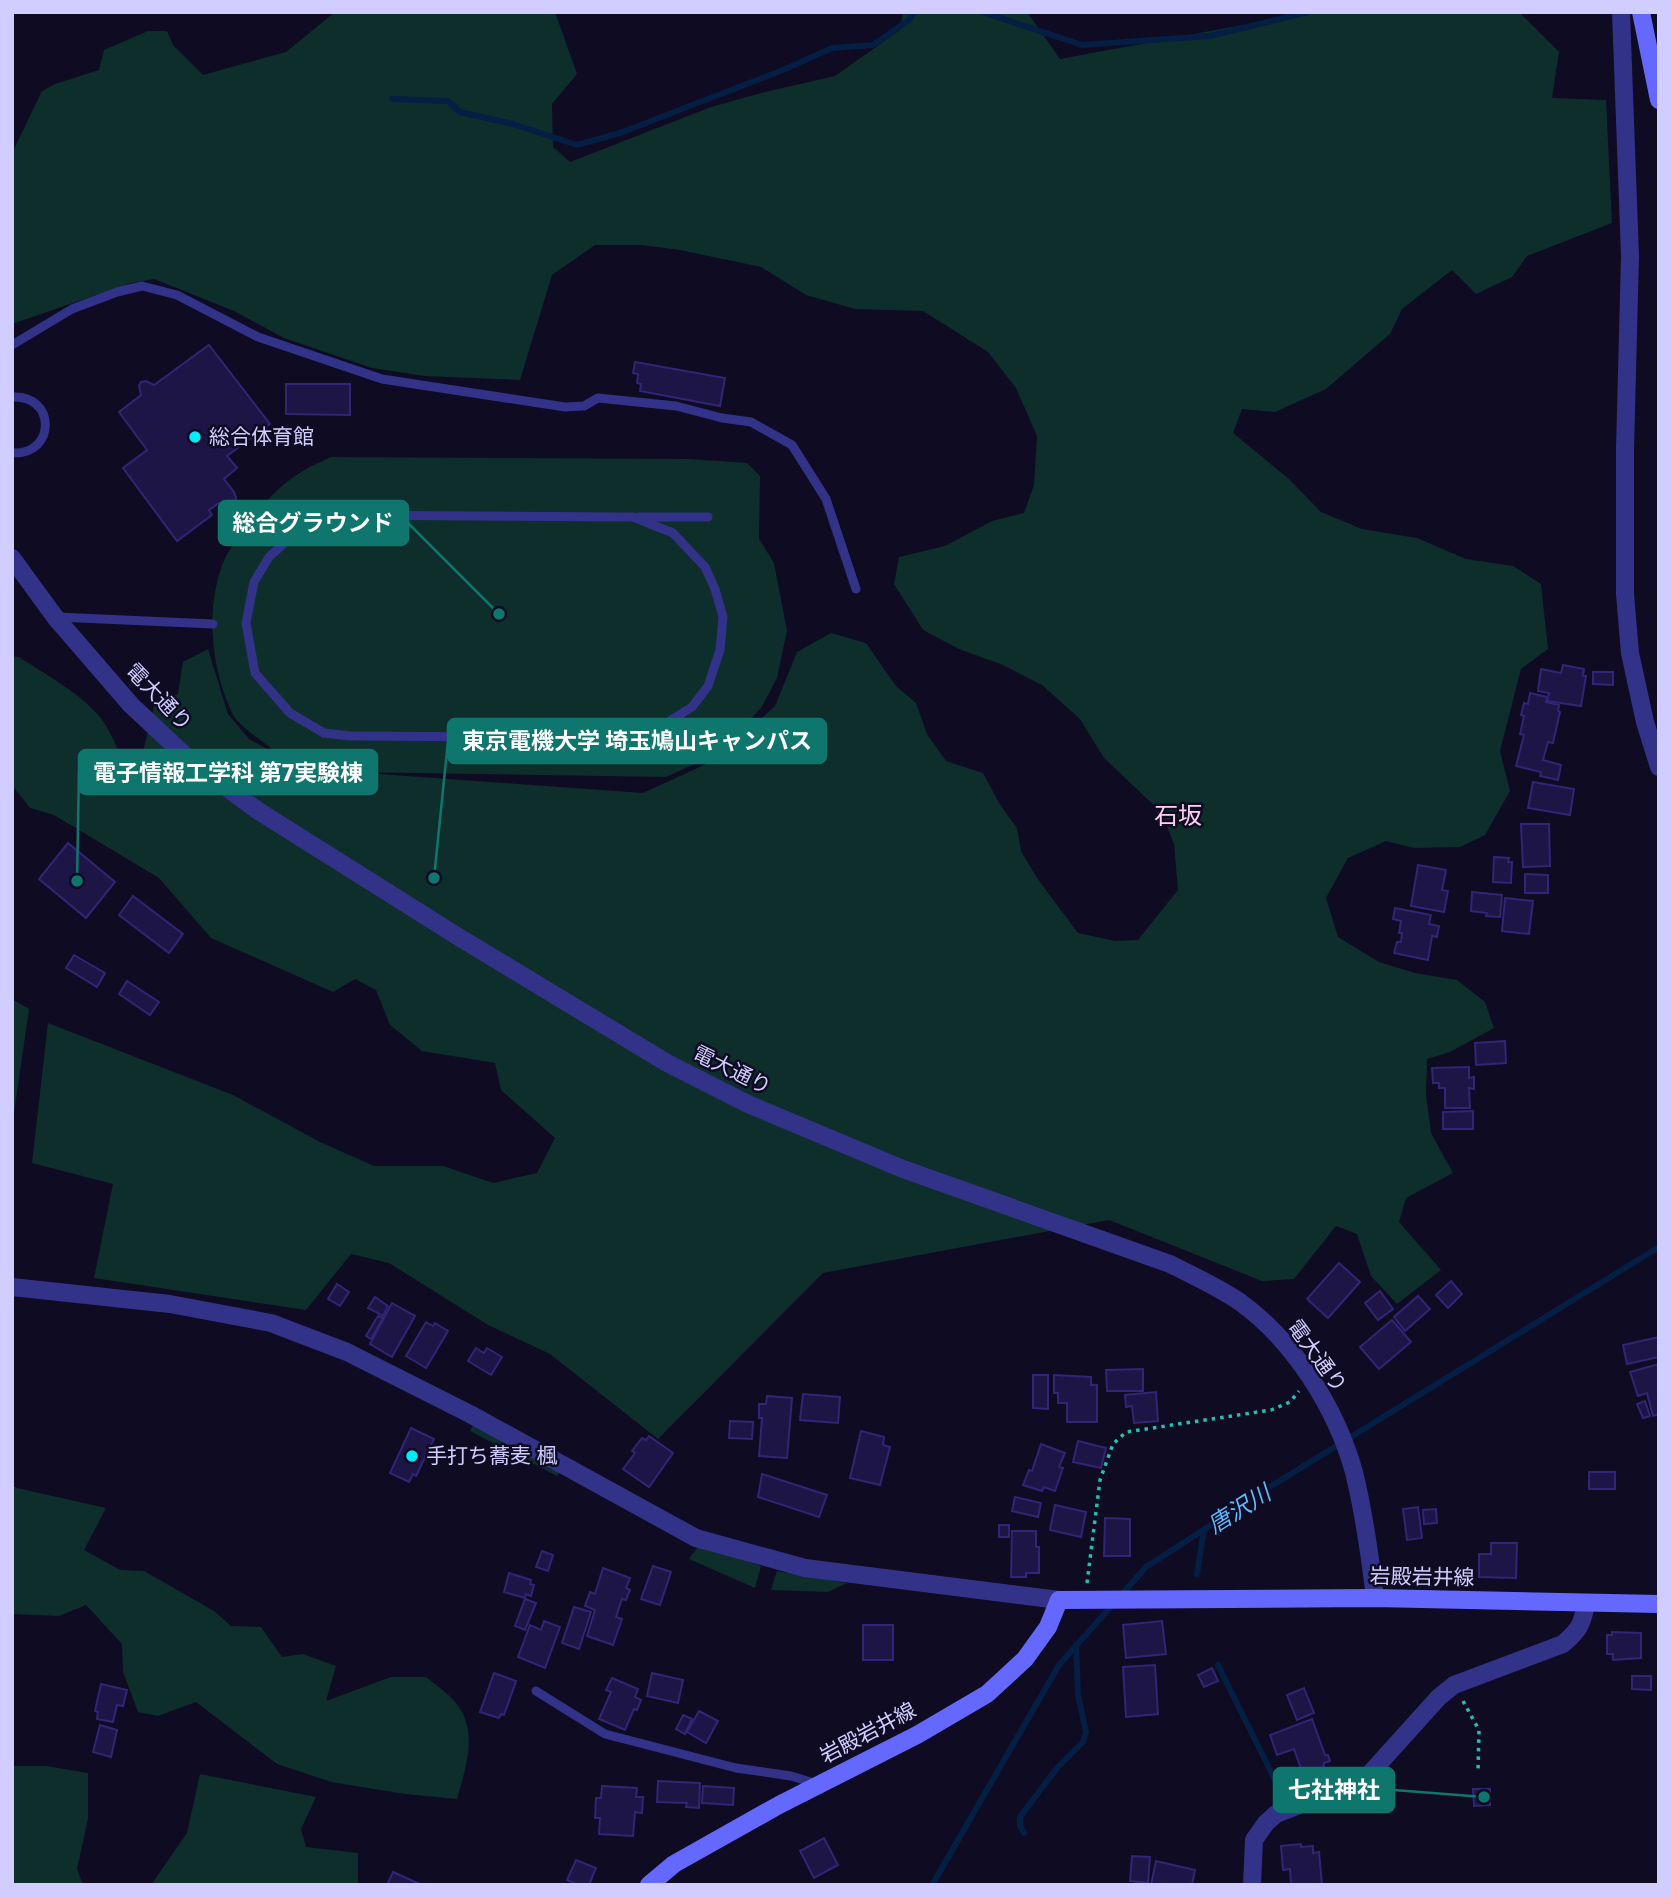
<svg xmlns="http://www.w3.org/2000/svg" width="1671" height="1897" viewBox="0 0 1671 1897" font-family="Poppins,'Noto Sans JP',sans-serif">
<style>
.green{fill:#0e2e2b}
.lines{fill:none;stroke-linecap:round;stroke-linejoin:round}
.stream{stroke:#041e44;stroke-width:6}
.building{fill:#1d1546;stroke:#312575;stroke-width:2}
.path{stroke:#21c0af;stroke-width:3.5;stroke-dasharray:3.5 5;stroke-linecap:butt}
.service{stroke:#313288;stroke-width:9}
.minor{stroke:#313288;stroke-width:18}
.tertiary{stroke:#313288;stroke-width:18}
.secondary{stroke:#6568ff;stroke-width:18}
.poi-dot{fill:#00ebf9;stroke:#0e0b23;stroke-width:2.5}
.labels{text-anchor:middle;stroke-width:5;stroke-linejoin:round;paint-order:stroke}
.poi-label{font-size:21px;fill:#d1ceff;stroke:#0e0b23;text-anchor:start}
.street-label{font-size:21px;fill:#d1ceff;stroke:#0e0b23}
.water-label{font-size:23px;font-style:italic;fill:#5cbbff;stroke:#0e0b23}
.quarter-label{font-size:24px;fill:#ffd0f0;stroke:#0e0b23}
.leader{fill:none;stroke:#0f766e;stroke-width:2.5}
.callout-dot{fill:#0f766e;stroke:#0e0b23;stroke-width:2.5}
.callout{fill:#0f766e;stroke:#0f766e;stroke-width:2.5}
.callout-label{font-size:23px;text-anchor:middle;font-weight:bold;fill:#fff}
</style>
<rect width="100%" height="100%" fill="#0e0b23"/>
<!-- green -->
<g class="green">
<path d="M335 12H555L577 74 552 104 553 147 570 162 711 107 765 92 835 76 900 30 903 12H1027L1060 59 1312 12H1519L1559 52 1552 98 1606 100 1612 223 1527 256 1512 277 1476 294 1452 270 1402 309 1390 334 1326 389 1275 412 1242 409 1233 433 1289 479 1321 512 1362 529 1417 538 1466 559 1513 566 1541 584 1548 649 1521 669 1500 751 1510 791 1485 835 1460 847 1414 848 1386 841 1348 858 1326 898 1338 937 1379 962 1415 973 1457 980 1485 1002 1494 1028 1450 1052 1427 1059 1426 1095 1431 1133 1453 1173 1406 1198 1399 1222 1441 1270 1397 1304 1371 1276 1357 1234 1336 1226 1294 1279 1262 1281 1109 1220 823 1273 658 1439 550 1354 488 1325 389 1263 351 1254 306 1310 94 1278 113 1184 32 1163 48 1023 233 1095 320 1142 374 1166H443L493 1183 537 1173 555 1138 501 1090 495 1063 422 1051 390 1025 376 990 355 979 333 992 211 938 159 878 54 815 30 808 12 785V656L19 657C45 674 85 696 103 721 117 742 125 769 133 793L155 702 178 694 183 662 208 649 228 714 249 739 284 758C271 746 240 729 232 713 211 668 205 610 223 563 230 546 242 533 253 518 277 487 294 473 331 457L689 459 747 463 760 476 759 539 774 563 787 631 777 678 761 708 735 735 701 761 666 777 352 772 643 793 717 759 775 706 797 652 831 633 866 643 896 686 916 703 927 734 946 761 983 773 999 803 1017 828 1021 851 1037 878 1078 933 1115 941 1138 940 1178 890 1174 844 1161 812 1104 758 1080 719 1042 685 1003 665 959 649 923 630 894 584 899 557 945 546 992 521 1024 513 1034 485 1037 436 1016 388 988 352 923 311 855 309 806 295 761 267 680 250 642 245H595L552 275 520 380 424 376 372 368 284 338 234 311 154 279 131 283 12 324V153L42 91 55 84 99 70 104 50 148 31H167L173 45 203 75 286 52Z"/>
<path d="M12 999 29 1009 12 1127Z"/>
<path d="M474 1423 561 1468 557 1476 470 1431Z"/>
<path d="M12 1485 17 1488 106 1508 84 1550 120 1570 144 1571 214 1611 231 1626 261 1627 282 1657 303 1654 336 1666 326 1701 391 1677H426C437 1686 452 1696 459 1707 478 1735 465 1770 457 1799L405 1794 331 1782 277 1764 196 1702 158 1716 138 1712 123 1672 122 1644 86 1605 59 1616 12 1614Z"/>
<path d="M699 1545 761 1566 755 1588 689 1559Z"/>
<path d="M777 1571 847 1583 828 1592 771 1590Z"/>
<path d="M12 1766H47L88 1773V1819L77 1869 83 1885H12Z"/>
<path d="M200 1774 316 1797 301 1829 306 1847 358 1853V1885H151L187 1833Z"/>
</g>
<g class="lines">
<!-- stream -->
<g class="stream">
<path d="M982 12 1082 45 1210 36 1308 12"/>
<path d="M392 99 448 101 460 112 513 124 577 145 620 133 783 70 832 48 873 45 909 20 914 12"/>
<path d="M1197 1574 1204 1529"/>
<path d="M1218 1665 1276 1782"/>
<path d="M1024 1833 1020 1826V1817L1057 1768 1083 1742 1086 1732 1078 1695 1076 1645"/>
<path d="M932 1885 1059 1665 1146 1567 1273 1485 1659 1247"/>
</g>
</g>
<!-- building -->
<g class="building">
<path d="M209 345 270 424 227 456 237 468 224 479 234 492 236 498 233 503 226 507 219 503 209 510 212 515 177 541 123 468 147 450 119 412 141 395 139 386 141 382 146 381 154 385Z"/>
<path d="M635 362 725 378 720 406 640 391 641 384 637 383 638 374 633 373Z"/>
<path d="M286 384H350V415L286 414Z"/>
<path d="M1563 665 1584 669 1583 676H1586L1581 706 1547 701 1549 693 1538 691 1541 669 1561 673Z"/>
<path d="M1593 672H1613V685L1593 684Z"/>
<path d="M1530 693 1547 697 1546 702 1559 705 1558 711 1560 712 1553 743 1548 742 1543 760 1561 765 1558 780 1540 776 1541 772 1516 766 1524 735 1520 734 1524 716 1521 715 1524 703 1528 704Z"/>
<path d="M1533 782 1574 789 1570 815 1528 808Z"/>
<path d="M1521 824H1549L1550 866 1523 867Z"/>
<path d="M68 843 115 882 86 918 39 879Z"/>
<path d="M1494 857 1509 858 1508 862H1512L1511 883 1493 882Z"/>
<path d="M1418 865 1446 870 1442 890 1448 891 1444 912 1411 906Z"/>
<path d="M1525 874 1548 875V893H1525Z"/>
<path d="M1472 892 1502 895 1500 917 1486 916 1487 913 1471 911Z"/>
<path d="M133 896 183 934 169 953 119 915Z"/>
<path d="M1505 898 1533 901 1529 934 1502 931Z"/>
<path d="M1395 908 1431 915 1429 924 1439 926 1437 937 1432 936 1428 960 1394 953 1397 942H1401L1402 933H1399L1401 921 1393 919Z"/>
<path d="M74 955 105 973 97 987 66 968Z"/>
<path d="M127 981 159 1002 150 1015 119 994Z"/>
<path d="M1505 1041 1506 1063 1476 1065 1475 1043Z"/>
<path d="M1469 1067V1078L1474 1077V1089L1469 1088 1470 1108H1445V1088H1439V1083H1433L1432 1068Z"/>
<path d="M1473 1111V1129H1443V1112Z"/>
<path d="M1339 1263 1360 1282 1328 1318 1307 1299Z"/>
<path d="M1451 1281 1462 1294 1448 1308 1436 1295Z"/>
<path d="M337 1284 349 1292 340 1306 328 1299Z"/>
<path d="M1380 1291 1393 1309 1378 1320 1365 1303Z"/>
<path d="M1418 1296 1430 1309 1405 1331 1394 1317Z"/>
<path d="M375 1297 388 1306 383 1316 368 1308Z"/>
<path d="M392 1303 415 1316 392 1357 370 1344Z"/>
<path d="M378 1316 383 1318 371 1339 366 1336Z"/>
<path d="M1392 1320 1411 1342 1379 1369 1360 1347Z"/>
<path d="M426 1322 433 1326 435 1323 448 1331 426 1368 406 1356Z"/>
<path d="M1659 1337V1357L1627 1364 1623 1345Z"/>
<path d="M476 1348 484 1353 487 1348 502 1357 491 1375 468 1361Z"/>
<path d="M1659 1364V1414L1653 1416 1647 1393 1638 1396 1630 1372Z"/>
<path d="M1143 1369V1391H1107L1106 1370Z"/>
<path d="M1033 1375H1048V1409L1033 1408Z"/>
<path d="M1054 1375 1091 1377V1385H1097V1422H1067V1403H1058V1393H1054Z"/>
<path d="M1156 1392 1158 1421 1134 1423 1132 1406 1126 1407 1125 1395Z"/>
<path d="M803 1394 840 1397 838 1423 800 1420Z"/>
<path d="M767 1396 792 1398 787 1458 759 1456 762 1418H759V1404H766Z"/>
<path d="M1645 1401 1650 1416 1643 1418 1637 1404Z"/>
<path d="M730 1421 753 1422 752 1439 729 1438Z"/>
<path d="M411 1428 434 1439 416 1476 413 1474 409 1482 390 1473Z"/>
<path d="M861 1431 884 1437 883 1445 890 1447 880 1485 850 1478Z"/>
<path d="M649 1436 673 1453 649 1487 623 1469 635 1453 632 1451 642 1438 646 1440Z"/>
<path d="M1078 1441 1106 1448 1101 1468 1073 1462Z"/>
<path d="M1041 1444 1065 1453 1059 1467 1063 1468 1055 1491 1044 1487 1042 1491 1023 1485 1029 1470 1032 1471Z"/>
<rect x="1589" y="1472" width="26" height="17"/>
<path d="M762 1474 827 1495 819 1517 758 1497Z"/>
<path d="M1015 1497 1041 1503 1038 1517 1012 1511Z"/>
<path d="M1055 1505 1086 1512 1081 1537 1050 1530Z"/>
<path d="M1418 1507 1422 1538 1407 1540 1403 1509Z"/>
<path d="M1436 1509 1437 1523 1424 1524 1423 1510Z"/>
<path d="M1105 1518 1130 1519V1556H1104Z"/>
<rect x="999" y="1525" width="10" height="12"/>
<path d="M1012 1531H1036V1547H1039V1573H1026V1577H1011Z"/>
<path d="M1491 1543H1517L1516 1578 1479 1577V1554H1491Z"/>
<path d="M542 1551 553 1555 548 1571 536 1567Z"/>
<path d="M653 1566 671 1572 660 1605 641 1599Z"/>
<path d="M603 1568 630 1578 626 1588 630 1590 626 1600 622 1599 616 1617 622 1619 613 1645 587 1636 595 1610 585 1606 590 1592 595 1594Z"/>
<path d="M509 1573 531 1580 530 1584 534 1585 531 1596 526 1594 525 1598 504 1592Z"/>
<path d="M525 1599 536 1603 525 1630 515 1626Z"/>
<path d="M574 1607 591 1612 579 1649 562 1643Z"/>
<path d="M544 1621 560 1627 545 1668 518 1657 530 1625 541 1630Z"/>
<path d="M1162 1621 1166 1654 1126 1658 1123 1625Z"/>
<rect x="863" y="1625" width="30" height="35"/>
<path d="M1612 1632 1641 1633V1658L1613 1660V1654H1607V1635H1612Z"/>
<path d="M1155 1665 1158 1714 1126 1717 1123 1667Z"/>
<path d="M1212 1668 1218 1681 1204 1687 1198 1675Z"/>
<path d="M494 1673 516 1681 504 1715 501 1714 499 1718 480 1712Z"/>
<path d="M652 1673 683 1680 678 1703 647 1696Z"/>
<path d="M1632 1676H1651V1690L1632 1689Z"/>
<path d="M612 1678 638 1689 635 1697 641 1700 637 1710 634 1709 625 1730 599 1719 611 1692 606 1690Z"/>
<path d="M101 1684 127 1690 123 1706 117 1705 113 1722 97 1719 98 1712 95 1711Z"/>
<path d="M1304 1688 1314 1713 1297 1720 1287 1695Z"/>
<path d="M699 1711 718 1721 706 1743 687 1732Z"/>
<path d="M683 1715 692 1719 685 1734 676 1729Z"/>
<path d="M1312 1719 1325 1755H1328L1330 1761 1324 1763 1323 1769 1304 1777 1294 1749 1277 1755 1270 1735Z"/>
<path d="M100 1725 117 1730 111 1757 93 1752Z"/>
<path d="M658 1781 700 1783 699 1808 686 1807 687 1803 657 1802Z"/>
<path d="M602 1786 637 1788 636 1797H643L642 1813 635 1812 633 1836 599 1834 600 1818H595L596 1798H601Z"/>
<path d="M703 1786 734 1788 733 1805 702 1803Z"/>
<path d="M1473 1789H1490V1805L1474 1806Z"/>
<path d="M824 1838 838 1865 814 1878 800 1851Z"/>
<path d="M1301 1844V1847L1313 1846V1853L1319 1852 1322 1885H1291L1290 1869 1283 1870 1281 1846Z"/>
<path d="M1132 1856 1150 1857 1148 1883 1130 1881Z"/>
<path d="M576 1860 596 1868 589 1885H579L567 1880Z"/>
<path d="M1156 1861 1195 1870 1192 1885H1151Z"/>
<path d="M393 1872 422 1885H387Z"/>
</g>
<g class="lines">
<!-- path -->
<g class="path">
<path d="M1087 1583 1100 1480 1113 1444 1126 1432 1271 1410 1290 1402 1299 1391"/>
<path d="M1463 1701 1479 1730 1478 1771"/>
</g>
<!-- service -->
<g class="service">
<path d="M12 345 72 309 117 292 142 286 177 295 258 337 382 379 565 407 584 406 598 398 676 406 722 418 751 422 792 445 826 499 856 589"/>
<path d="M12 397C56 394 57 455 12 453"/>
<path d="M277 514 326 515"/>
<path d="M335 515 633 517 673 533 705 567 715 589 723 617 720 650 708 686 692 707 642 738 351 736 324 733 290 713 255 673 246 623 254 582 269 557 300 529 319 519Z"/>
<path d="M639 517H708"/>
<path d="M57 617 213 624"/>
<path d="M536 1691 605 1734 736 1768 791 1776 817 1784"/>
</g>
<!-- minor -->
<path class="minor" d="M1621 12 1630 256 1625 449V594L1630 653 1645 722 1659 767"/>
<!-- tertiary -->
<g class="tertiary">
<path d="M12 558 55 617 131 705 192 762 257 810 457 936 667 1063 750 1105 903 1169 1170 1264C1194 1276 1218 1287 1240 1302 1294 1341 1336 1408 1354 1472 1364 1513 1370 1556 1375 1598"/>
<path d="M12 1287 170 1304 271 1323 347 1352 470 1414 696 1538 805 1568 1059 1600"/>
<path d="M1252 1885 1254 1840 1266 1823 1276 1814 1365 1779 1439 1697 1454 1685 1563 1644C1579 1630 1582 1625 1586 1604"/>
</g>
<!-- secondary -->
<g class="secondary">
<path d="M1641 12 1659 100"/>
<path d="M649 1885 674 1864 779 1805 917 1735 987 1694 1025 1659 1048 1627 1059 1600 1375 1598 1659 1604"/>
</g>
</g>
<!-- markers -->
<g class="poi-dot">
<circle cx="195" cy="437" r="7"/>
<circle cx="412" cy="1456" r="7"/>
</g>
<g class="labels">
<!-- poi labels -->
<g class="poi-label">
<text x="209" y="444">総合体育館</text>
<text x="426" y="1463">手打ち蕎麦 楓</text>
</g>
<!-- street labels -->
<g class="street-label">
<text transform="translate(159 697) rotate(46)" y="7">電大通り</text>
<text transform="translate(732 1070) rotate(26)" y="7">電大通り</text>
<text transform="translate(1317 1356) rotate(54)" y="7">電大通り</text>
<text transform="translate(1422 1577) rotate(1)" y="7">岩殿岩井線</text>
<text transform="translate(868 1733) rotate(-28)" y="7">岩殿岩井線</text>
</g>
<!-- water labels -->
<g class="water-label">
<text transform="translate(1239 1509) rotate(-32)" y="8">唐沢川</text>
</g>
<!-- quarter labels -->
<g class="quarter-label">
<text x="1178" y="824">石坂</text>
</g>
</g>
<!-- callouts -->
<path class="leader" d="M499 614L408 523M434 878L448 741M77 881L79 772M1484 1797L1394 1790"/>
<g class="callout-dot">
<circle cx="499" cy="614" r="7"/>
<circle cx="434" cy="878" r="7"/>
<circle cx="77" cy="881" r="7"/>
<circle cx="1484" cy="1797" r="7"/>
</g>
<g class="callout">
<rect x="219" y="501" width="189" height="44" rx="7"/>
<rect x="448" y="719" width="378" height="44" rx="7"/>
<rect x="79" y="750" width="298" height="44" rx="7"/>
<rect x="1274" y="1768" width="120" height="44" rx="7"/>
</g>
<g class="callout-label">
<text x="313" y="531">総合グラウンド</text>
<text x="637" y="749">東京電機大学 埼玉鳩山キャンパス</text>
<text x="228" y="781">電子情報工学科 第7実験棟</text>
<text x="1334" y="1798">七社神社</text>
</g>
<!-- border -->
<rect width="1671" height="1897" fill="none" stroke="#d1ceff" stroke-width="28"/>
</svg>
